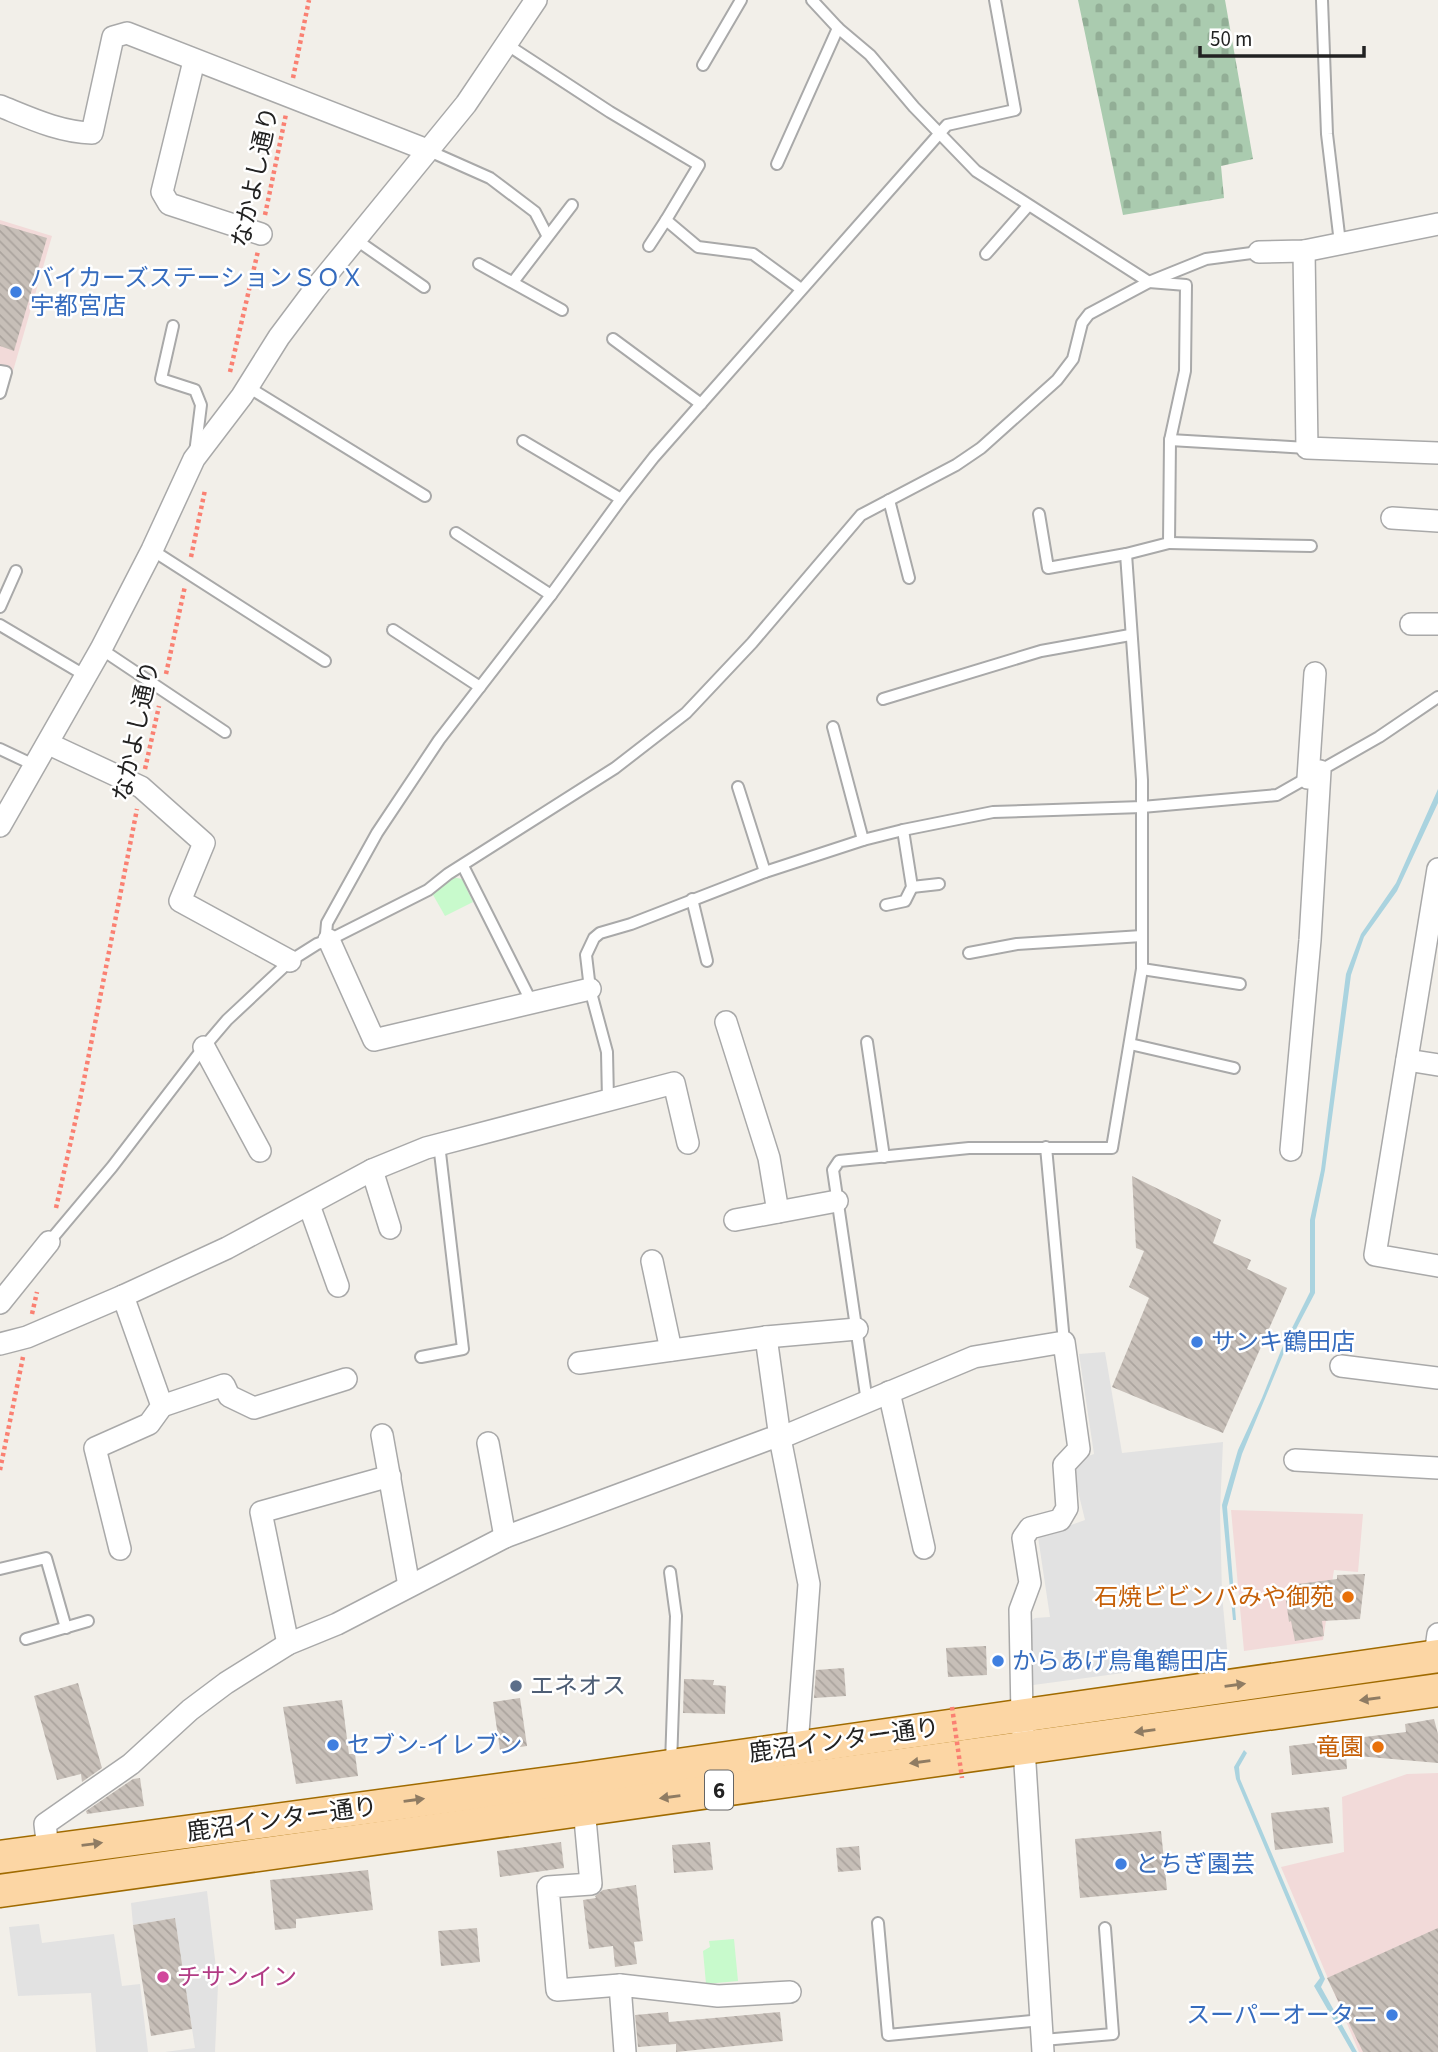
<svg xmlns="http://www.w3.org/2000/svg" width="1438" height="2052" viewBox="0 0 1438 2052" font-family="'Source Sans 3','Noto Sans JP',sans-serif">
<style>
.commercial{fill:#f2dad9}
.cemetery{fill:url(#cemetery-stones)}
.park{fill:#c8facc}
.parking{fill:#e2e2e2}
.water{fill:#aad3df}
.building{fill:url(#building-back-hatch)}
.lines{fill:none;stroke-linecap:round;stroke-linejoin:round}
.lane-casing{stroke:#a9a9a9;stroke-width:14}
.street-casing{stroke:#a9a9a9;stroke-width:24}
.primary-casing{stroke:#a06b00;stroke-width:35}
.path{stroke:#fa8072;stroke-width:4.5;stroke-dasharray:3.5 3.5;stroke-linecap:butt}
.lane{stroke:#fff;stroke-width:10}
.street{stroke:#fff;stroke-width:21}
.primary{stroke:#fcd6a4;stroke-width:32}
.path-bridge{stroke:#fa8072;stroke-width:4.5;stroke-dasharray:3.5 3.5;stroke-linecap:butt}
.oneway{fill:#8f7c63}
.shop-dot{fill:#3f7fe0;stroke:#fff;stroke-width:2.5}
.food-dot{fill:#e8710a;stroke:#fff;stroke-width:2.5}
.service-dot{fill:#5c6f8a;stroke:#fff;stroke-width:2.5}
.hotel-dot{fill:#d1479c;stroke:#fff;stroke-width:2.5}
.labels{text-anchor:middle;stroke-width:5;stroke-linejoin:round;paint-order:stroke}
.shield{fill:#fff;stroke:#646464;stroke-width:2}
.shield-label{font-size:23px;font-weight:bold;fill:#222}
.street-label{font-size:24px;fill:#222;stroke:#fff}
.shop-label{font-size:24px;fill:#366cbe;stroke:#fff;text-anchor:start}
.food-label{font-size:24px;fill:#c56008;stroke:#fff;text-anchor:end}
.service-label{font-size:24px;fill:#4e5e75;stroke:#fff;text-anchor:start}
.hotel-label{font-size:24px;fill:#b23c85;stroke:#fff;text-anchor:start}
</style>
<defs>
<pattern id="cemetery-stones" width="16" height="16" patternUnits="userSpaceOnUse" patternTransform="scale(1.75)"><rect width="16" height="16" fill="#aacbaf"/><path d="M2 7V4a2 2 0 0 1 4 0v3zM10 15v-3a2 2 0 0 1 4 0v3z" fill="#92ae96"/></pattern>
<pattern id="building-back-hatch" width="6" height="6" patternUnits="userSpaceOnUse" patternTransform="scale(1.75)"><rect width="6" height="6" fill="#c7bfb8"/><path d="M-1 5l2 2M0 0l6 6M5-1l2 2" fill="none" stroke="#aba49e"/></pattern>
</defs>
<rect width="100%" height="100%" fill="#f2efe9"/>
<!-- commercial -->
<g class="commercial">
<path d="M0 220 52 236 11 378 0 377Z"/>
<path d="M1231 1510 1363 1514 1358 1572 1334 1570 1323 1640 1244 1651Z"/>
<path d="M1438 1773V2052H1359L1281 1867 1344 1852 1342 1797 1407 1774Z"/>
</g>
<!-- cemetery -->
<path class="cemetery" d="M1078 0H1225L1253 159 1221 166 1224 198 1123 215Z"/>
<!-- park -->
<g class="park">
<path d="M452 877 462 879 473 902 445 916 432 893Z"/>
<path d="M734 1939 738 1981 706 1984 703 1951 710 1947 709 1941Z"/>
</g>
<!-- parking -->
<g class="parking">
<path d="M1105 1352 1122 1453 1223 1442 1220 1511 1222 1595 1228 1659 1033 1685 1029 1623 1035 1618 1050 1617 1038 1537 1085 1520 1071 1462 1094 1454 1079 1354Z"/>
<path d="M207 1891 218 1985 215 2052H165L195 2048 175 1918 133 1925 131 1903Z"/>
<path d="M39 1924 42 1943 114 1934 122 1986 140 1984 148 2052H96L91 1993 18 1996 9 1927Z"/>
</g>
<!-- water -->
<g class="water">
<path d="M1438 789V803L1397 891 1364 937 1351 975 1325 1170 1315 1220V1293L1285 1350 1242 1454 1227 1507 1236 1620H1233L1222 1505 1238 1450 1262 1398 1282 1348 1310 1292V1220L1321 1170 1346 974 1361 934 1396 883Z"/>
<path d="M1244 1750 1247 1753 1239 1767 1240 1779 1325 1979 1321 1987 1357 2052H1352L1314 1986 1320 1978 1236 1779 1234 1767Z"/>
</g>
<!-- building -->
<g class="building">
<path d="M0 224 47 238 14 351 0 346Z"/>
<path d="M1132 1176 1221 1220 1213 1243 1251 1260 1247 1269 1287 1288 1223 1433 1112 1387 1149 1298 1129 1287 1144 1251 1136 1248Z"/>
<path d="M1365 1574 1360 1619 1322 1621 1324 1636 1295 1641 1291 1621 1289 1622 1286 1600 1301 1598 1298 1584 1337 1579V1575Z"/>
<path d="M986 1646 987 1675 948 1677 946 1648Z"/>
<path d="M844 1668 846 1696 814 1698 816 1670Z"/>
<path d="M684 1679 714 1680 713 1685 726 1686 725 1714 683 1713Z"/>
<path d="M78 1683 102 1768 82 1782 81 1774 57 1780 34 1696Z"/>
<path d="M520 1698 527 1746 500 1750 493 1702Z"/>
<path d="M342 1700 349 1754H355L358 1776 296 1784 283 1707Z"/>
<path d="M1434 1719 1438 1734V1763L1346 1755 1347 1769 1292 1775 1289 1746 1406 1732 1405 1724Z"/>
<path d="M140 1778 144 1806 87 1814 86 1811 133 1779Z"/>
<path d="M1329 1807 1333 1843 1275 1850 1271 1813Z"/>
<path d="M1161 1831 1167 1890 1080 1898 1075 1839Z"/>
<path d="M561 1842 564 1868 500 1877 497 1851Z"/>
<path d="M710 1842 713 1870 674 1873 672 1845Z"/>
<path d="M859 1846 861 1870 838 1872 836 1848Z"/>
<path d="M368 1870 373 1910 296 1919V1928L275 1930 270 1880Z"/>
<path d="M636 1885 643 1941 634 1942 637 1964 615 1967 613 1946 589 1949 583 1900 596 1898 595 1896 603 1890Z"/>
<path d="M175 1918 192 2029 151 2036 133 1925Z"/>
<path d="M477 1928 480 1962 441 1966 438 1931Z"/>
<path d="M1438 1928V2052H1363L1327 1978Z"/>
<path d="M668 2012 669 2022 780 2012 783 2041 676 2052V2044L638 2047 635 2015Z"/>
</g>
<g class="lines">
<!-- lane casing -->
<g class="lane-casing">
<g id="lane">
<path d="M812 0 838 28 870 55 914 107 976 171 1149 282 1186 285 1185 371 1170 440 1169 543 1126 554"/>
<path d="M1322 0 1327 134 1340 243"/>
<path d="M506 44 610 112 699 165 666 220 698 247 753 254 801 289"/>
<path d="M703 65 741 0"/>
<path d="M427 150 490 178 535 212 547 235"/>
<path d="M777 164 838 28"/>
<path d="M355 239 424 287"/>
<path d="M649 246 666 220"/>
<path d="M986 254 1028 206"/>
<path d="M479 264 562 310"/>
<path d="M513 282 572 205"/>
<path d="M173 326 161 379 195 390 201 405 195 453"/>
<path d="M613 339 701 404"/>
<path d="M0 371 6 372 0 393"/>
<path d="M248 387 425 496"/>
<path d="M1170 440 1307 448"/>
<path d="M523 441 621 499"/>
<path d="M889 500 909 578"/>
<path d="M456 533 551 595"/>
<path d="M1169 543 1311 546"/>
<path d="M152 550 325 661"/>
<path d="M0 607 16 571"/>
<path d="M0 625 86 676"/>
<path d="M393 630 480 687"/>
<path d="M101 649 225 732"/>
<path d="M883 699 1041 651 1130 635"/>
<path d="M833 727 863 840"/>
<path d="M0 749 36 766"/>
<path d="M738 787 765 872"/>
<path d="M463 866 532 1003"/>
<path d="M912 887 939 884"/>
<path d="M692 899 707 961"/>
<path d="M886 905 905 901 912 887 903 830"/>
<path d="M329 940 326 934 327 923 377 833 439 740 551 595 621 499 654 457 947 125 1015 110 995 0"/>
<path d="M969 953 1017 944 1142 936"/>
<path d="M1142 969 1240 984"/>
<path d="M867 1042 884 1157"/>
<path d="M1130 1044 1234 1068"/>
<path d="M608 1100 607 1052 590 989 586 955 594 938 600 933 631 924 765 872 863 840 903 830 993 812 1142 807 1277 795 1379 737 1438 697"/>
<path d="M1046 1147 1064 1342"/>
<path d="M49 1242 112 1167 204 1047 227 1020 290 961 317 944 329 940 428 890 448 874 615 768 686 713 752 643 861 515 956 465 981 448 1057 380 1073 359 1082 323 1089 314 1149 282 1206 259 1259 252"/>
<path d="M421 1357 463 1349 439 1144"/>
<path d="M867 1402 833 1170 839 1161 969 1148H1112L1142 969V780L1126 554 1048 568 1039 514"/>
<path d="M0 1569 46 1558 66 1628"/>
<path d="M670 1572 676 1616 671 1764"/>
<path d="M26 1639 88 1621"/>
<path d="M878 1923 888 2035 1042 2020"/>
<path d="M1043 2040 1113 2034 1105 1928"/>
</g>
</g>
<!-- street casing -->
<g class="street-casing">
<g id="street">
<path d="M194 61 162 192 169 204 261 234"/>
<path d="M0 106C30 118 59 132 92 133L113 37 127 33 427 150"/>
<path d="M1304 251 1307 448 1438 453"/>
<path d="M1259 252 1304 251 1438 224"/>
<path d="M1392 518 1438 521"/>
<path d="M1411 624H1438"/>
<path d="M49 744 141 787 204 843 180 901 290 961"/>
<path d="M1308 778 1315 673"/>
<path d="M0 826 101 649 152 550 194 459 242 396 279 337 315 289 466 104 536 0"/>
<path d="M1438 869 1375 1255 1438 1266"/>
<path d="M329 940 374 1040 590 989"/>
<path d="M726 1022 769 1158 778 1212"/>
<path d="M204 1047 260 1151"/>
<path d="M1407 1060 1438 1065"/>
<path d="M1291 1150 1310 940 1320 771"/>
<path d="M372 1170 390 1228"/>
<path d="M309 1205 338 1286"/>
<path d="M735 1220 837 1201"/>
<path d="M652 1261 671 1350"/>
<path d="M123 1296 227 1248 372 1170 426 1148 674 1083 688 1143"/>
<path d="M0 1303 49 1242"/>
<path d="M766 1337 780 1438 809 1584 797 1746"/>
<path d="M0 1344 27 1337 123 1296 162 1406 149 1424 95 1448 120 1549"/>
<path d="M579 1363 766 1337 857 1329"/>
<path d="M1341 1366 1438 1378"/>
<path d="M889 1392 924 1548"/>
<path d="M162 1406 224 1385 229 1396 254 1408 346 1379"/>
<path d="M382 1435 409 1586"/>
<path d="M488 1443 505 1537"/>
<path d="M1295 1460 1438 1468"/>
<path d="M288 1644 261 1512 390 1476"/>
<path d="M1435 1656 1438 1634"/>
<path d="M583 1797 591 1884 548 1887 557 1990 620 1985"/>
<path d="M48 1849 45 1824 131 1764 190 1710 226 1683 288 1644 337 1624 505 1537 769 1439 780 1438 974 1357 1064 1342 1079 1449 1064 1465 1067 1508 1060 1520 1030 1528 1023 1538 1030 1583 1020 1610 1022 1716 1043 2052"/>
<path d="M625 2052 620 1985 718 1996 790 1992"/>
</g>
</g>
<!-- primary casing -->
<g class="primary-casing">
<g id="primary">
<path d="M0 1857 580 1779 1438 1656"/>
<path d="M0 1891 1438 1690"/>
</g>
</g>
<!-- path -->
<g class="path">
<path d="M293 78 309 0"/>
<path d="M265 215 286 114"/>
<path d="M230 372 258 251"/>
<path d="M191 557 205 490"/>
<path d="M166 674 185 586"/>
<path d="M145 769 159 706"/>
<path d="M56 1208 80 1100 137 809"/>
<path d="M32 1314 37 1292"/>
<path d="M0 1470 23 1357"/>
</g>
<!-- lane -->
<use href="#lane" class="lane"/>
<!-- street -->
<use href="#street" class="street"/>
<!-- primary -->
<use href="#primary" class="primary"/>
<!-- path-bridge -->
<path class="path-bridge" d="M952 1707 962 1778"/>
</g>
<!-- one-way arrows -->
<defs><path id="oneway-solid" d="M-6-.8H1V-3.2L6.5 0L1 3.2V.8H-6Z" transform="scale(1.75)"/></defs>
<g class="oneway">
<use href="#oneway-solid" transform="translate(1235 1685) rotate(-8)"/>
<use href="#oneway-solid" transform="translate(1370 1699) rotate(172)"/>
<use href="#oneway-solid" transform="translate(1145 1731) rotate(172)"/>
<use href="#oneway-solid" transform="translate(920 1762) rotate(172)"/>
<use href="#oneway-solid" transform="translate(670 1797) rotate(172)"/>
<use href="#oneway-solid" transform="translate(414 1800) rotate(-8)"/>
<use href="#oneway-solid" transform="translate(92 1844) rotate(-7)"/>
</g>
<!-- markers -->
<g class="shop-dot">
<circle cx="16" cy="292" r="7"/>
<circle cx="1197" cy="1342" r="7"/>
<circle cx="998" cy="1661" r="7"/>
<circle cx="333" cy="1745" r="7"/>
<circle cx="1121" cy="1864" r="7"/>
<circle cx="1392" cy="2015" r="7"/>
</g>
<g class="food-dot">
<circle cx="1348" cy="1597" r="7"/>
<circle cx="1378" cy="1747" r="7"/>
</g>
<circle class="service-dot" cx="516" cy="1686" r="7"/>
<circle class="hotel-dot" cx="163" cy="1977" r="7"/>
<g class="labels">
<!-- shield labels -->
<rect class="shield" x="705" y="1770.5" width="28" height="39" rx="5"/>
<g class="shield-label">
<text x="719" y="1798">6</text>
</g>
<!-- street labels -->
<g class="street-label">
<text transform="translate(255 177) rotate(-78)" y="8">なかよし通り</text>
<text transform="translate(136 731) rotate(-78)" y="8">なかよし通り</text>
<text transform="translate(844 1740) rotate(-8)" y="8">鹿沼インター通り</text>
<text transform="translate(282 1819) rotate(-8)" y="8">鹿沼インター通り</text>
</g>
<!-- shop labels -->
<g class="shop-label">
<text x="30" y="286">バイカーズステーションＳＯＸ<tspan x="30" dy="28">宇都宮店</tspan></text>
<text x="1211" y="1350">サンキ鶴田店</text>
<text x="1012" y="1669">からあげ鳥亀鶴田店</text>
<text x="347" y="1753">セブン-イレブン</text>
<text x="1135" y="1872">とちぎ園芸</text>
<text x="1378" y="2023" text-anchor="end">スーパーオータニ</text>
</g>
<!-- food labels -->
<g class="food-label">
<text x="1334" y="1605">石焼ビビンバみや御苑</text>
<text x="1364" y="1755">竜園</text>
</g>
<!-- service labels -->
<g class="service-label">
<text x="530" y="1694">エネオス</text>
</g>
<!-- hotel labels -->
<g class="hotel-label">
<text x="177" y="1985">チサンイン</text>
</g>
</g>
<!-- scale -->
<path d="M1200 46v10h164v-10" fill="none" stroke="#222222" stroke-width="3.5"/>
<text x="1210" y="46" font-size="21" fill="#222222" stroke="#ffffff" stroke-width="5" paint-order="stroke">50 m</text>
</svg>
